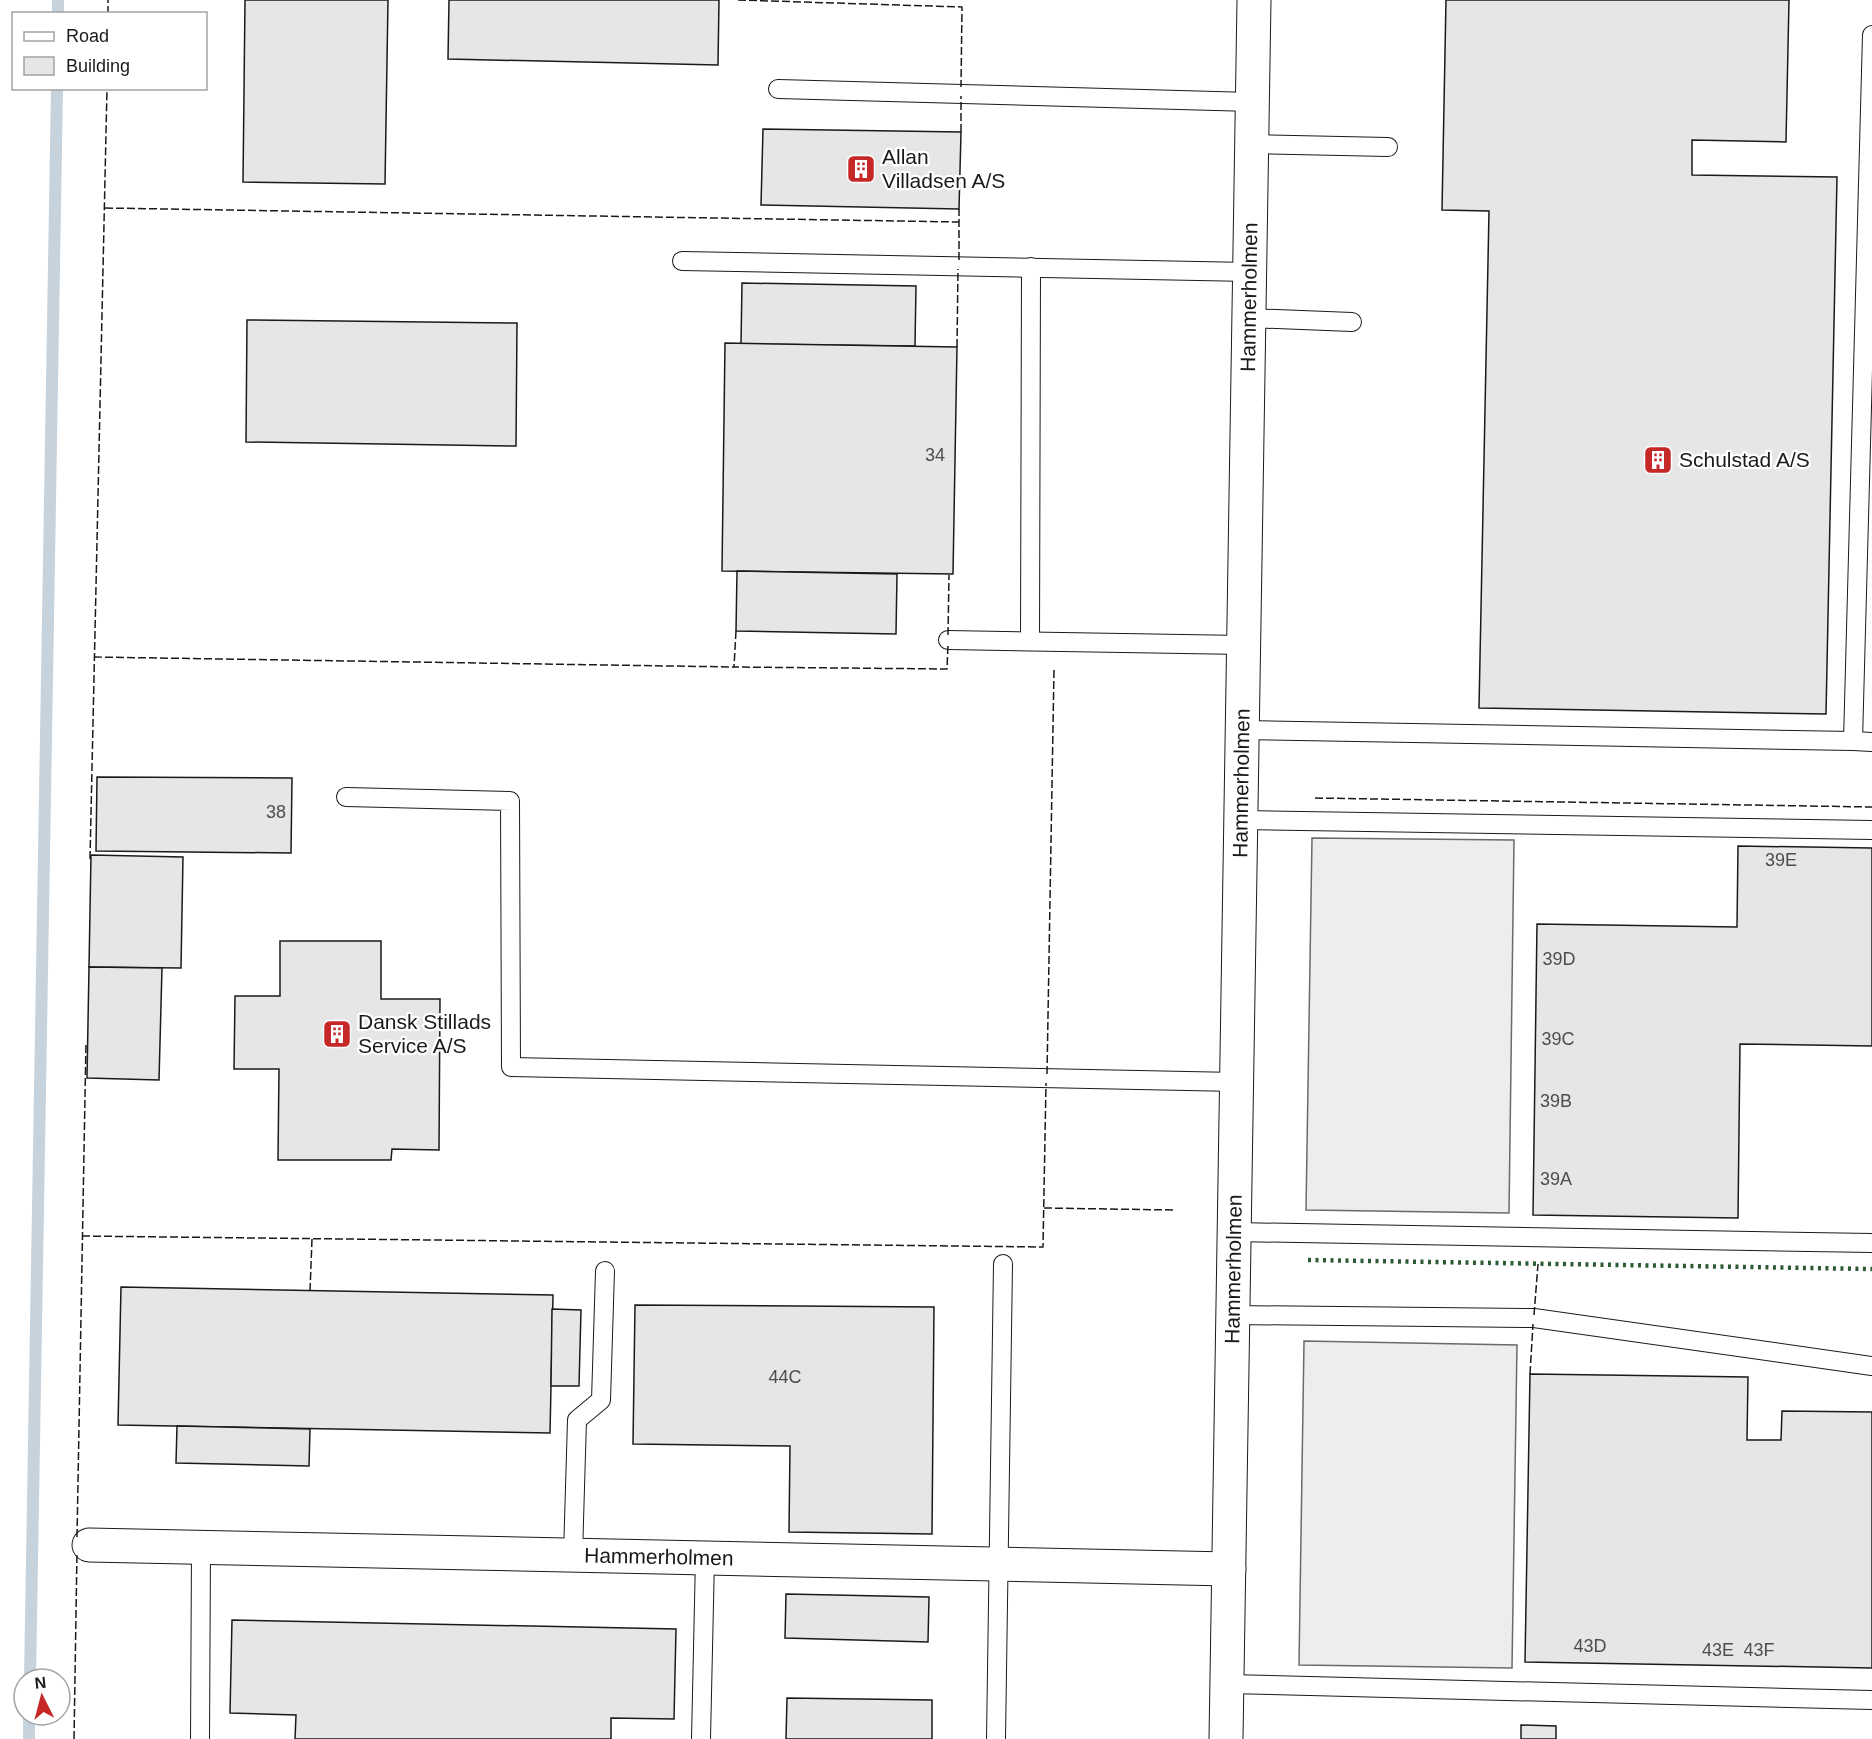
<svg xmlns="http://www.w3.org/2000/svg" width="1872" height="1739" viewBox="0 0 1872 1739" font-family="Arial,sans-serif">
<style>
.parking{fill:#ededed;stroke:#6a6a6a;stroke-width:1.5}
.lines{fill:none;stroke-linecap:round;stroke-linejoin:round}
.stream{stroke:#c6d2dc;stroke-width:12}
.building{fill:#e6e6e6;stroke:#1a1a1a;stroke-width:1.5}
.lane-casing{stroke:#1a1a1a;stroke-width:20}
.street-casing{stroke:#1a1a1a;stroke-width:35}
.lane{stroke:#fff;stroke-width:18}
.street{stroke:#fff;stroke-width:33}
.hedge{stroke:#2b5a34;stroke-width:4.5;stroke-dasharray:3 4.5;stroke-linecap:butt}
.fence{stroke:#1a1a1a;stroke-width:1.5;stroke-dasharray:8 3;stroke-linecap:butt}
.labels{text-anchor:middle;stroke-width:4.5;stroke-linejoin:round;paint-order:stroke}
.number-label{font-size:18px;fill:#4d4d4d}
.poi-label{font-size:21px;fill:#1a1a1a;stroke:#fff;text-anchor:start}
.street-label{font-size:21px;fill:#1a1a1a;stroke:#fff}
</style>
<rect width="100%" height="100%" fill="#fff"/>
<!-- parking -->
<g class="parking">
<path d="M1312 838 1514 840 1509 1213 1306 1210Z"/>
<path d="M1304 1341 1517 1345 1512 1668 1299 1665Z"/>
</g>
<g class="lines">
<!-- stream -->
<g class="stream">
<path d="M58 14V0"/>
<path d="M30 1679 57 88"/>
<path d="M29 1739V1715"/>
</g>
</g>
<!-- building -->
<g class="building">
<path d="M245 0H388L385 184 243 182Z"/>
<path d="M449 0H719L718 65 448 59Z"/>
<path d="M1446 0H1789L1786 142 1692 140V175L1837 177 1826 714 1479 708 1489 211 1442 210Z"/>
<path d="M763 129 961 132 959 209 761 205Z"/>
<path d="M742 283 916 286 915 346 741 344Z"/>
<path d="M247 320 517 323 516 446 246 442Z"/>
<path d="M725 343 957 347 953 574 722 571Z"/>
<path d="M737 571 897 574 896 634 736 631Z"/>
<path d="M97 777 292 778 291 853 96 851Z"/>
<path d="M1738 846 1872 848V1046L1740 1044 1738 1218 1533 1215 1537 924 1737 927Z"/>
<path d="M91 855 183 857 181 968 89 967Z"/>
<path d="M280 941H381V999H440L439 1150 392 1149 391 1160H278L279 1069H234L235 996H280Z"/>
<path d="M89 967 162 968 159 1080 87 1078Z"/>
<path d="M121 1287 553 1295 550 1433 118 1425Z"/>
<path d="M635 1305 934 1307 932 1534 789 1532 790 1446 633 1444Z"/>
<path d="M552 1309 581 1310 579 1386H551Z"/>
<path d="M1530 1374 1748 1377 1747 1440H1781L1782 1411 1872 1412V1668L1525 1662Z"/>
<path d="M177 1426 310 1429 309 1466 176 1463Z"/>
<path d="M786 1594 929 1597 928 1642 785 1638Z"/>
<path d="M232 1620 676 1629 674 1719 611 1718V1739H295L296 1715 230 1713Z"/>
<path d="M787 1698 932 1700V1739H786Z"/>
<path d="M1521 1725 1556 1726V1739H1521Z"/>
</g>
<g class="lines">
<!-- lane casing -->
<g class="lane-casing">
<g id="lane">
<path d="M778 89 1252 102"/>
<path d="M1252 144 1388 147"/>
<path d="M682 261 1250 272"/>
<path d="M1249 318 1352 322"/>
<path d="M948 640 1244 645"/>
<path d="M1030 641 1031 267"/>
<path d="M1242 730 1853 741 1872 35"/>
<path d="M1853 741 1872 742"/>
<path d="M346 797 510 801 511 1067 1236 1082"/>
<path d="M1241 820 1872 830"/>
<path d="M1234 1232 1872 1243"/>
<path d="M1233 1315 1534 1318 1872 1366"/>
<path d="M573 1555 577 1420 601 1400 605 1271"/>
<path d="M1227 1684 1872 1700"/>
<path d="M200 1739 201 1548"/>
<path d="M701 1739 705 1558"/>
<path d="M996 1739 1003 1264"/>
</g>
</g>
<!-- street casing -->
<g class="street-casing">
<g id="street">
<path id="s1" d="M89 1545 1229 1569"/>
<path id="s2" d="M1226 1739 1254 0"/>
</g>
</g>
<!-- lane -->
<use href="#lane" class="lane"/>
<!-- street -->
<use href="#street" class="street"/>
<!-- hedge -->
<path class="hedge" d="M1308 1260 1872 1269"/>
<!-- fence -->
<g class="fence">
<path d="M738 0 962 7 961 87"/>
<path d="M108 14V0"/>
<path d="M961 132V96"/>
<path d="M105 208 959 222"/>
<path d="M959 260V209"/>
<path d="M957 347 958 269"/>
<path d="M736 631 734 667 947 669 948 644"/>
<path d="M948 635 949 575"/>
<path d="M94 657 734 667"/>
<path d="M1315 798 1872 807"/>
<path d="M90 859 107 88"/>
<path d="M1047 1074 1054 669"/>
<path d="M1044 1208 1174 1210"/>
<path d="M82 1236 1043 1247 1046 1083"/>
<path d="M310 1291 312 1239"/>
<path d="M1534 1315 1538 1264"/>
<path d="M1530 1374 1533 1324"/>
<path d="M77 1537 86 1042"/>
<path d="M74 1739 77 1552"/>
</g>
</g>
<!-- icons -->
<defs>
<g id="building-square" transform="scale(1.5)"><rect x="-9" y="-9" width="18" height="18" rx="4" fill="#c62828" stroke="#fff"/><path d="M-4-6H4V6H1V3H-1V6H-4ZM-2.5-4.3h1.7v1.8h-1.7ZM.8-4.3h1.7v1.8H.8ZM-2.5-1h1.7V.8h-1.7ZM.8-1h1.7V.8H.8Z" fill="#fff"/></g>
</defs>
<g fill-rule="evenodd">
<use href="#building-square" x="861" y="169"/>
<use href="#building-square" x="1658" y="460"/>
<use href="#building-square" x="337" y="1034"/>
</g>
<g class="labels">
<!-- number labels -->
<g class="number-label">
<text x="935" y="461">34</text>
<text x="276" y="818">38</text>
<text x="1781" y="866">39E</text>
<text x="1559" y="965">39D</text>
<text x="1558" y="1045">39C</text>
<text x="1556" y="1107">39B</text>
<text x="1556" y="1185">39A</text>
<text x="785" y="1383">44C</text>
<text x="1590" y="1652">43D</text>
<text x="1718" y="1656">43E</text>
<text x="1759" y="1656">43F</text>
</g>
<!-- poi labels -->
<g class="poi-label">
<text x="882" y="164">Allan<tspan x="882" dy="24">Villadsen A/S</tspan></text>
<text x="1679" y="467">Schulstad A/S</text>
<text x="358" y="1029">Dansk Stillads<tspan x="358" dy="24">Service A/S</tspan></text>
</g>
<!-- street labels -->
<g class="street-label">
<text dy="7" stroke="none"><textPath href="#s2" startOffset="1442">Hammerholmen</textPath></text>
<text dy="7" stroke="none"><textPath href="#s2" startOffset="956">Hammerholmen</textPath></text>
<text dy="7" stroke="none"><textPath href="#s2" startOffset="470">Hammerholmen</textPath></text>
<text dy="7" stroke="none"><textPath href="#s1" startOffset="570">Hammerholmen</textPath></text>
</g>
</g>
<!-- legend -->
<rect x="12" y="12" width="195" height="78" fill="#ffffff" stroke="#a3a3a3" stroke-width="1.5"/>
<rect x="24" y="32" width="30" height="9" fill="#ffffff" stroke="#a3a3a3" stroke-width="1.5"/>
<text x="66" y="42" font-size="18" fill="#1a1a1a">Road</text>
<rect x="24" y="57" width="30" height="18" fill="#e6e6e6" stroke="#a3a3a3" stroke-width="1.5"/>
<text x="66" y="72" font-size="18" fill="#1a1a1a">Building</text>
<!-- north arrow -->
<g transform="translate(42 1697) rotate(354)"><circle r="28" fill="#ffffff" stroke="#a3a3a3" stroke-width="1.5"/>
<path d="M0-4.5L10 22L0 15L-10 22Z" fill="#c62828"/>
<text y="-9" font-size="16" font-weight="bold" text-anchor="middle" fill="#1a1a1a">N</text>
</g>
</svg>
